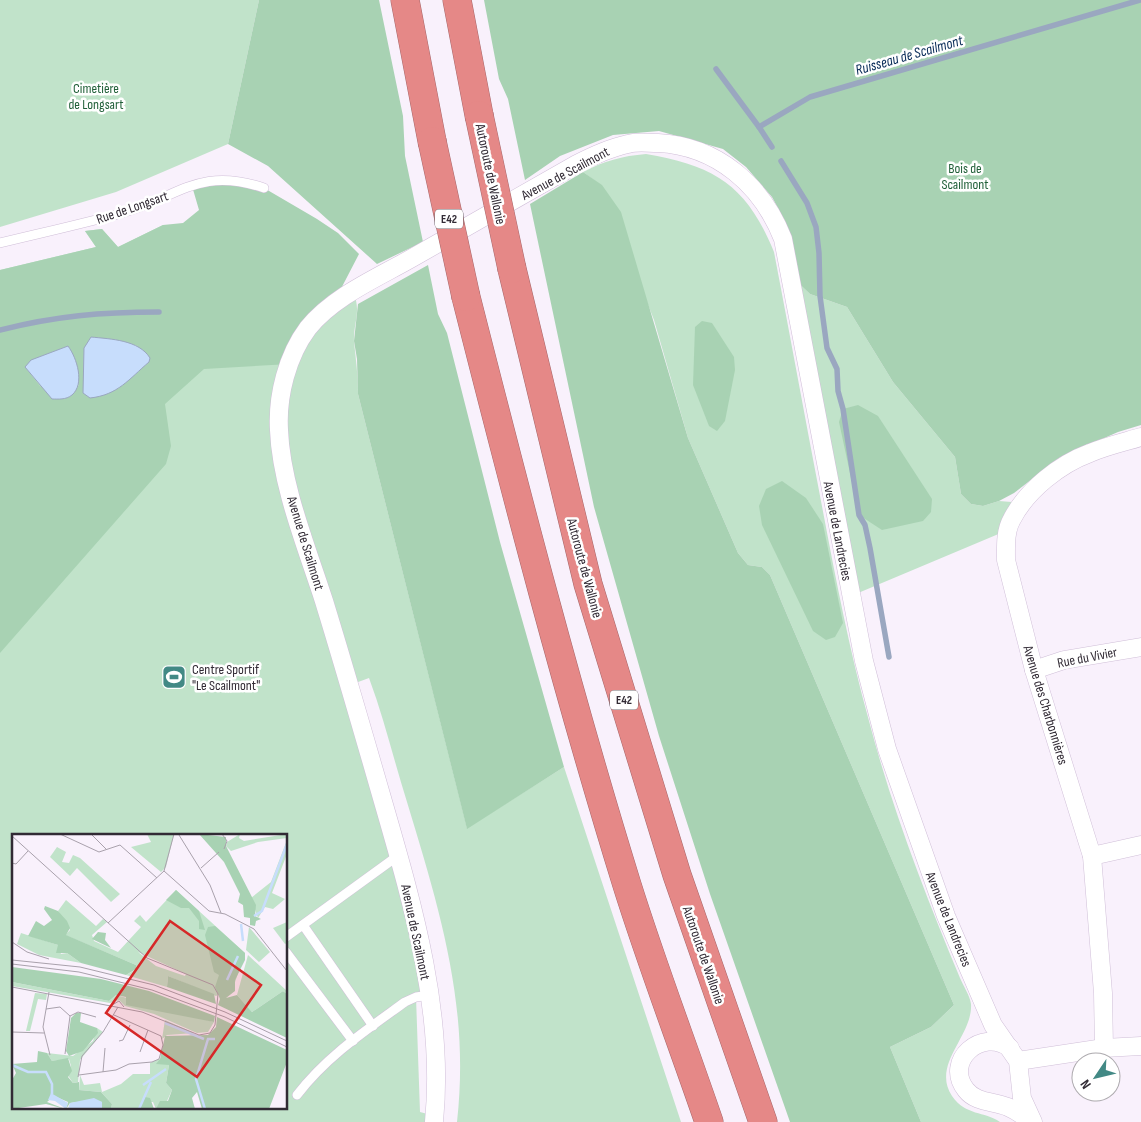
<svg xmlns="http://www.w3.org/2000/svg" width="1141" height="1122" viewBox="0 0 1141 1122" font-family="'Sofia Sans Condensed',sans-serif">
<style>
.green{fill:#c1e3ca;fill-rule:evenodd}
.forest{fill:#a8d2b3;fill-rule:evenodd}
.water{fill:#c7ddfc;stroke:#9aa7c0}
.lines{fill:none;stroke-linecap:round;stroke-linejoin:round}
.stream{stroke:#9aa7c0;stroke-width:5.5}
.lane-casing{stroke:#d0bfd8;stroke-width:10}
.street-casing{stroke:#d0bfd8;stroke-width:19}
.highway-casing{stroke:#a6676a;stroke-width:29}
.lane{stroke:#fff;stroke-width:9}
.street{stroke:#fff;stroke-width:18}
.highway{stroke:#e58887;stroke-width:28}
.highway-bridge-casing{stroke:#a6676a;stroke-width:29;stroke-linecap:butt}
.highway-bridge{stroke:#e58887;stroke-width:28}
.labels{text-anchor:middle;stroke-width:5;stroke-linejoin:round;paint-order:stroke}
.shield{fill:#fff;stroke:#6f6a71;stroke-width:1}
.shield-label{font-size:12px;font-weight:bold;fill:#312a34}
.park-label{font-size:14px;fill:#216039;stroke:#fff}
.street-label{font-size:14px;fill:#312a34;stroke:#fff}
.poi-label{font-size:14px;fill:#312a34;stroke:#fff;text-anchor:start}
.water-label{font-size:15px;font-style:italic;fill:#052855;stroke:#fff}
.inset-river{fill:none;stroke:#c7ddfc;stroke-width:2.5}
.inset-road{fill:none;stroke:#a9a1ac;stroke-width:1}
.view{fill:#d62828;fill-opacity:0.15;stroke:#d62828;stroke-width:2.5}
.inset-edge{fill:none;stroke:#312a34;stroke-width:2.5}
</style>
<rect width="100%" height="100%" fill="#f9f1fc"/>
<!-- green -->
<g class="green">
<path d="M0 0H259L228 144 116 192 0 227Z"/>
<path d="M646 154C716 166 747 186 774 252 790 335 805 418 821 501 835 575 849 649 869 721 892 809 925 894 960 978 963 985 970 996 971 1004 973 1036 931 1064 952 1096 966 1116 984 1111 1000 1122H921L890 1047 931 1027 954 1005 770 575 762 567 748 565 738 553 688 438 654 320 602 186 583 172C604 161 622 156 646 154Z"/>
<path d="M163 225 332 305 353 292C362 311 353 323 354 342 356 360 358 376 358 394L467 828 564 767 681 1122H457C470 1006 440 911 407 802 394 761 384 718 369 678L350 685 430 995 416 997 420 1112 435 1116 434 1122H0V270L96 247 85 231 102 229 118 247ZM14 836H286V1108H14Z"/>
<path d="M790 275 810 294 847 307 893 382 955 457 961 494 971 504 983 506 999 501 1023 503 1008 530 851 596Z"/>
</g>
<!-- forest -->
<g class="forest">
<path d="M259 0H379L403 116 405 156 423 242 377 264 268 166 228 144Z"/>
<path d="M484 0H1141V425L1118 432 1059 458 1014 493 999 501 983 506 971 504 961 494 955 457 893 382 847 307 810 294 790 275 783 239 785 221 772 197 746 167 723 149 659 131 613 135 560 156 525 180 508 99 499 79Z"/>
<path d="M583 172 602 185 621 212 688 438 738 553 748 565 762 567 770 575 954 1005 931 1027 890 1047 921 1122H790L710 894 659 736 594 507 530 204Z"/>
<path d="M209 180 264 188 317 219 338 233 359 254 332 306 290 364 204 369 165 404 171 446 166 464 0 653V270L96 247 85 231 102 229 118 247 163 225 183 223 199 210 192 186ZM91 337 138 346 129 379 118 389ZM25 367 79 385 71 395 63 399 40 386Z"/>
<path d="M428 265 438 314 447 333 500 542 564 767 467 829 358 394 357 359 354 341 358 304Z"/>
<path d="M702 321 712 323 734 357 735 370 725 421 717 431 709 426 693 385 695 327Z"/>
<path d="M858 405 878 416 932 499 931 512 923 521 882 530 859 515 839 422 843 409Z"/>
<path d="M782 481 806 498 823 524 843 623 835 637 826 640 813 631 762 525 759 506 766 489Z"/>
</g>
<!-- water -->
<g class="water">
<path d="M91 337C111 339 139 340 150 358L149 362C129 379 118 395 90 398L83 393 84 348Z"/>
<path d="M68 346C77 358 85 384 72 395 66 400 58 399 52 399L25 367 31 360Z"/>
</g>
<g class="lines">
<!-- stream -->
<g class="stream">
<path d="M716 69 759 127 810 97 1140 0"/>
<path d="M759 127 772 147"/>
<path d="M781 161 807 203 816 227 819 253 820 296 827 348 837 369 838 391 843 409 859 515 865 525 870 548 889 657"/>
<path d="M0 330C56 316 101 312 159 312"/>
</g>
<!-- lane casing -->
<g class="lane-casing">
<g id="lane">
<path d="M0 243C41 233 82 224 122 213 179 197 199 166 264 188"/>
<path d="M303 925 373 1026"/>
<path d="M286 937 399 855"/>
<path d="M286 952 353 1041"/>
<path d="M297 1095C327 1056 365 1031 405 1002L416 997 430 995"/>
</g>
</g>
<!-- street casing -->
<g class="street-casing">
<g id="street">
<path d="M1034 670 1064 660 1141 647"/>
<path d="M1092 856 1141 845"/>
<path d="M1010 1048C982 1027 943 1061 966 1090 976 1103 994 1101 1008 1107 1017 1111 1024 1116 1031 1122"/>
<path d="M1104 1048 1103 993 1092 856 1034 670 1006 560C1006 546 1005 531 1012 519 1027 490 1060 464 1090 453 1106 446 1124 442 1141 437"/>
<path d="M1018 1061 1104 1048 1141 1046"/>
<path d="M434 1122C445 1012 412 902 382 798 363 732 344 666 324 601 307 548 281 485 279 430 277 396 287 356 308 328 334 296 377 278 412 258 466 227 521 196 575 165 592 156 609 148 628 144 637 141 648 143 658 143 717 146 762 185 783 239L864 661 887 749 946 916 993 1025 1018 1061 1022 1098 1033 1122"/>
</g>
</g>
<!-- highway casing -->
<g class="highway-casing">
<g id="highway">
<path d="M405 0 432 141"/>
<path d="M457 0 479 115"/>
<path d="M512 269 588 584 677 875 763 1122"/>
<path d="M466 297C516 494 567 691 627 885 652 965 682 1043 709 1122"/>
</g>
</g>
<!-- lane -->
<use href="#lane" class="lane"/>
<!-- street -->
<use href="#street" class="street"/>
<!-- highway -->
<use href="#highway" class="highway"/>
<!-- highway-bridge casing -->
<g class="highway-bridge-casing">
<g id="highway-bridge">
<path d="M479 115 512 269"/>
<path d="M432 141 466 297"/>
</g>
</g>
<!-- highway-bridge -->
<use href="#highway-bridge" class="highway-bridge"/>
</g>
<!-- icons -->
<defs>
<g id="stadium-square" transform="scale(1.25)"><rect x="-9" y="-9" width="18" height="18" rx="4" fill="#428985" stroke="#fff"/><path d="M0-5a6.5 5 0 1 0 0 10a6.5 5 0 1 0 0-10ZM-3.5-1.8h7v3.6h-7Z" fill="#fff"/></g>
</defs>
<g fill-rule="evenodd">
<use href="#stadium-square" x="174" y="677"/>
</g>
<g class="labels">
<!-- shield labels -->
<g class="shield">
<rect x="435" y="209.5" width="28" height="19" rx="4"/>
<rect x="610" y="690.5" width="28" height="19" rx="4"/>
</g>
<g class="shield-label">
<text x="449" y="223">E42</text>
<text x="624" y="704">E42</text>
</g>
<!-- park labels -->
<g class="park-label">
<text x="96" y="93">Cimetière<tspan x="96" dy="16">de Longsart</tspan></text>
<text x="965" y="173">Bois de<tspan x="965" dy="16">Scailmont</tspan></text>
</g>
<!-- street labels -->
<g class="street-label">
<text transform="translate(565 173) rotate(-28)" y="5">Avenue de Scailmont</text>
<text transform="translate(491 174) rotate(78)" y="5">Autoroute de Wallonie</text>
<text transform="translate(132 207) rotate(-19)" y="5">Rue de Longsart</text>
<text transform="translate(838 531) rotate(79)" y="5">Avenue de Landrecies</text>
<text transform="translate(306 543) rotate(73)" y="5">Avenue de Scailmont</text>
<text transform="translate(585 568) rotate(75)" y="5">Autoroute de Wallonie</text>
<text transform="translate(1087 657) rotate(-11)" y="5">Rue du Vivier</text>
<text transform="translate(1046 705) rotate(73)" y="5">Avenue des Charbonnières</text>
<text transform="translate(949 919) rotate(68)" y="5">Avenue de Landrecies</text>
<text transform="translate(416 932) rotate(78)" y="5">Avenue de Scailmont</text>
<text transform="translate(704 955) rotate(71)" y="5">Autoroute de Wallonie</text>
</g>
<!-- poi labels -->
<g class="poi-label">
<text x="192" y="674">Centre Sportif<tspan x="192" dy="16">"Le Scailmont"</tspan></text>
</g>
<!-- water labels -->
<g class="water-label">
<text transform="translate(909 55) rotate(-16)" y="5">Ruisseau de Scailmont</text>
</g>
</g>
<!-- overview -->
<g transform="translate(12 834)">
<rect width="275" height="275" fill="#f9f1fc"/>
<path d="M135 0H162L154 33 149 38 119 13 139 8ZM228 0 227 4 232 7 275 0V4L246 8 219 17 214 12 215 8ZM275 6V20L260 59 273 65 261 75 253 73 246 84 239 64 259 48ZM45 13 54 18 50 28 57 29 61 21 68 24 108 60 99 68 65 34 58 42 38 23ZM164 56 233 119 222 151 204 162 156 142 155 153 114 141 123 136 124 131 53 101 58 96 46 77 54 66 84 92 91 85 95 88 80 101 82 107 106 118 129 93 122 87 128 81 134 88ZM126 118 174 140 173 142 144 132ZM275 88V109L273 110 261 94ZM237 93 258 118 247 128 234 116ZM9 99 46 111 49 120 55 119 69 129 27 121 5 110ZM236 121 275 157V160L271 157 240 178 225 161ZM0 148 97 167 104 161 202 188 196 198 185 199 142 180 113 172 107 166 98 169 0 152ZM23 159 35 160 34 166 26 165 18 197H14ZM153 186 182 199 155 201 150 205ZM85 194 91 198 68 226 66 248 61 249 55 240 59 232 57 225 40 227 35 219 61 222 81 207ZM147 225 157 231 154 249 160 256 155 267 144 275 141 268H130L127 275H99L100 270 89 258 67 256 68 241 72 251 88 249 90 258 109 250 121 240H138V229Z" fill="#c1e3ca" fill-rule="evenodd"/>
<path d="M187 0 214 3V12L244 71 243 82 249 85 244 87 243 92 238 91V84L232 83 231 71 226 68 228 60 212 28ZM164 56 187 77 193 96 187 95V87L177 74H169L154 66ZM33 72 46 77 55 87 58 94 54 101 124 131V135L114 141 69 129 55 119H44L46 111 16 102 24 87 32 92 40 86 32 75ZM203 92 233 119V126L223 146V157L214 164 225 161 240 178 271 157 275 160V204L206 171 208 165 203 153 207 141 202 138 193 101 196 93ZM86 98 94 99 93 106 99 114 80 105ZM0 133 89 145 137 157 203 182 202 188 114 171V163L104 161 97 167 0 148ZM156 142 202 160 204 170 155 153ZM64 179H69L68 188 85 194 86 199 71 217 57 222 54 217 59 184ZM205 183 275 216V228L257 275H190L185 258 180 264 183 275H144L148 267H156L160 256 154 249 157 231 144 230 148 225 153 202 196 201 204 193ZM26 217 35 219 40 227 56 224 60 237 56 243 61 249 67 248V256L89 258 100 270 99 275H90V268L80 266 58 269 54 275 56 268 42 262 35 268 53 275 34 270 0 275V246L4 239 0 230 25 228ZM133 263 138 264 142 275H127Z" fill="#a8d2b3"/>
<path d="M39 259 56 269 54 275 43 267 36 266ZM82 264 90 268V275H56L58 269Z" fill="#c7ddfc"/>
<path class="inset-river" d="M242 82 250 77 275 10M229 90 231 107M215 146 226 122M153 189 192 205M0 231 16 238H34L40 250V260M131 251 154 235M127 275 139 248M193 275 184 245 196 205H203"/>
<path class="inset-road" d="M48 0 87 18 108 11 145 44M79 0 95 16M210 0 215 7 212 15M167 1 198 51 209 79M0 2 135 124 201 151 206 160 203 191 198 199 187 201 130 178 0 153M0 29 4 30 16 17M189 34 207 18M152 37 197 77 213 80 242 95 275 137M96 89 152 37 162 0M0 108 15 118 37 125M0 126 68 133 142 151 213 178 275 207M0 130 67 138 140 156 213 183 275 213M37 158 31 193 38 221M100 171 107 167 112 173M34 175 48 173 58 182 53 220M58 182 66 178 84 183M0 198 32 199M107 207 111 206 118 191M128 218 136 196M91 238 93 214M67 241 104 236 117 230 140 228 147 225 151 211 149 202 102 181M66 243 70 222 91 198 106 173"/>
<path class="view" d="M158 87 249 151 185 243 94 179Z"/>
<rect width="275" height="275" class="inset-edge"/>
</g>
<!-- north arrow -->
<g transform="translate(1096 1077) rotate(235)"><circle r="24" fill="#ffffff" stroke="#adaaae"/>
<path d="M0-4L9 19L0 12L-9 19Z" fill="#428985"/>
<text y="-8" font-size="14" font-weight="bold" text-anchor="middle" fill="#312a34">N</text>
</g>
</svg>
